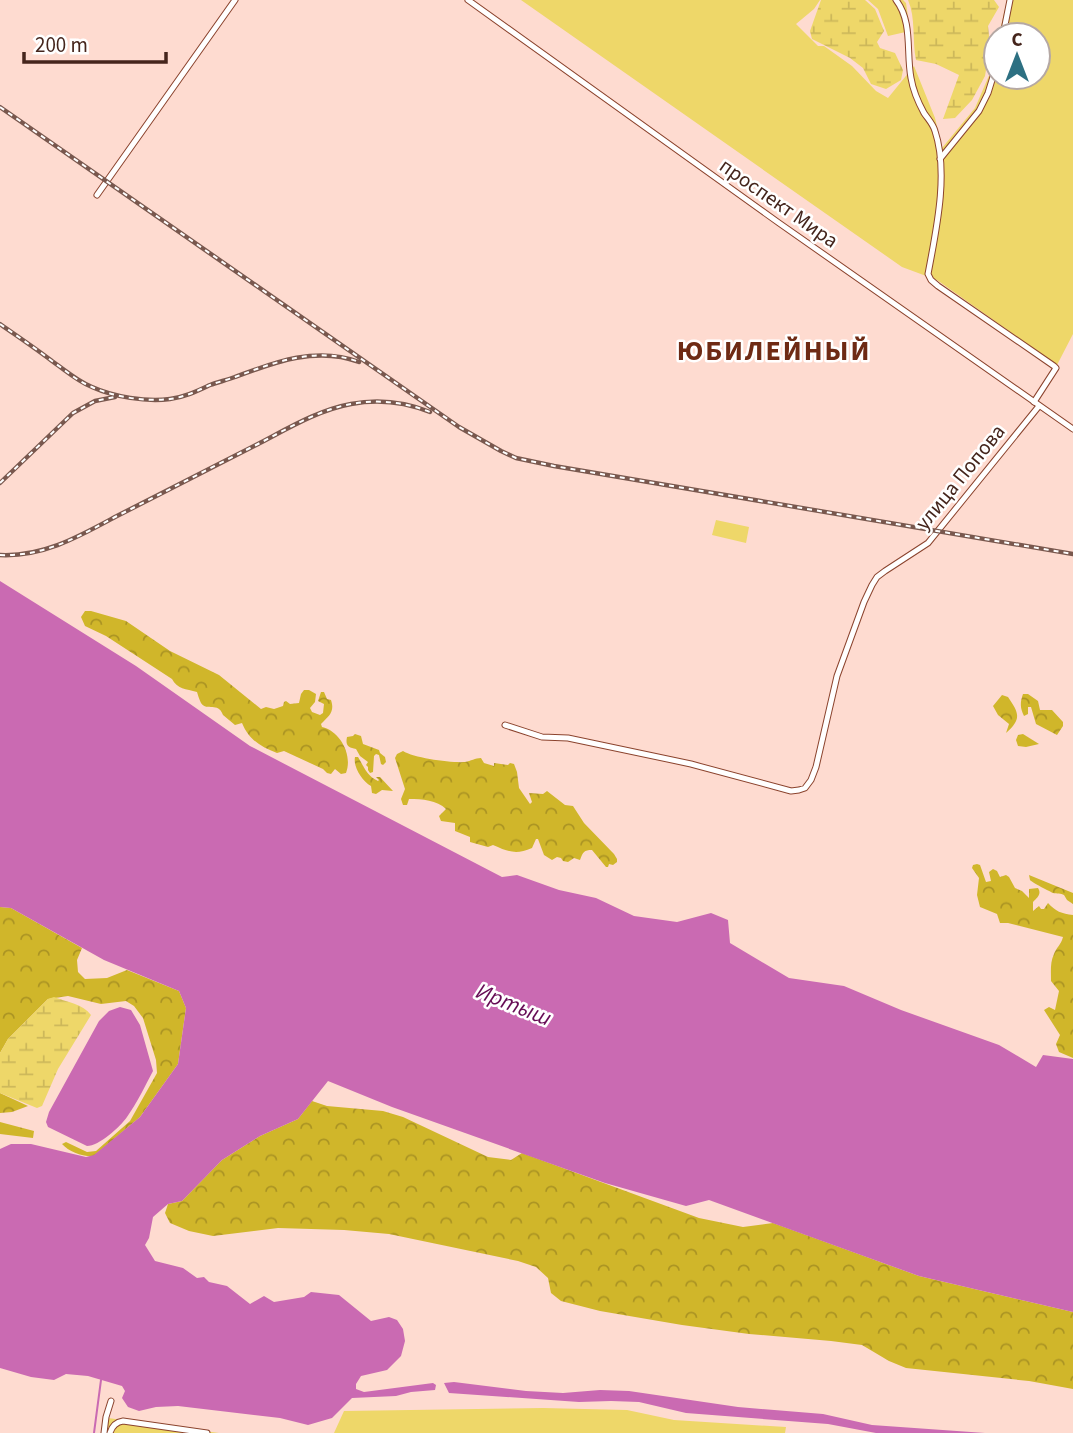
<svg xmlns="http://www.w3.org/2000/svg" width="1073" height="1433" viewBox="0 0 1073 1433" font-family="'Source Sans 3',sans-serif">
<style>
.green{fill:#eed769}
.forest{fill:url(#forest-crowns)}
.wetland{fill:url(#wetland-marsh)}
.water{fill:#ca6ab2}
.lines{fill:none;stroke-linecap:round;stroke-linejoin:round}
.stream{stroke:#ca6ab2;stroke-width:2}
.minor-casing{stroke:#8b432d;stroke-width:7}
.minor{stroke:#fff;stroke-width:5}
.rail-casing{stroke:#79584e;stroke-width:4.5}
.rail{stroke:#fff;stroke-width:2;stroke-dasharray:5;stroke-linecap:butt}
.labels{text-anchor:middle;stroke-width:5;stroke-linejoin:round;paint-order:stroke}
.street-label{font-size:21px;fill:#45251c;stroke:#fff}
.water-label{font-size:23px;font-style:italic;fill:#660c55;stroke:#fff}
.district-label{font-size:28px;font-weight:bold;letter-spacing:2px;fill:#6e2a14;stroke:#fff}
</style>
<defs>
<pattern id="forest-crowns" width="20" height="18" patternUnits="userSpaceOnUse" patternTransform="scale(1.75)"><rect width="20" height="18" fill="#d0b62a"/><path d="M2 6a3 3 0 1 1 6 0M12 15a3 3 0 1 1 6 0" fill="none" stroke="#ab9423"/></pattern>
<pattern id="wetland-marsh" width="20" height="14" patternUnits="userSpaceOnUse" patternTransform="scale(1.75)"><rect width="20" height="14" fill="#eed769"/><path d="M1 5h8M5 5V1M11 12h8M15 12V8" fill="none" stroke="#cdb85a"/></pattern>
</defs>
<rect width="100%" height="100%" fill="#fedbd0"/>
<!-- green -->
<g class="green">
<path d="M521 0H820L814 9 796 24 818 46H824L852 66 876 91 888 98 914 66 935 118 942 148 975 108 991 71 996 48V77H1038V35H999L1007 0H1073V334L1057 365 937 280 902 267Z"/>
<path d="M868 0H903L906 3 910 31 888 36 878 9Z"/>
<path d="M716 520 749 527 746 543 712 535Z"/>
<path d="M543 1408 627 1410 674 1420 786 1427 785 1433H334L344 1411Z"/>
<path d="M108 1418 219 1433H106Z"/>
</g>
<!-- forest -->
<g class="forest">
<path d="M85 611H91L126 621 170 651 219 675 261 709 266 707 274 709 283 706 284 702 286 701 290 704 299 703 301 694 304 690H309L316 694 315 702 310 708 312 712 320 715 323 713 324 704 318 701 321 692H324L327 699 331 700C335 712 329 716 321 724L322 727C340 731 353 755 346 773L341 774 335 769 331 774 327 773 323 769 284 751 277 753C261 747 249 740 242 723L235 725 223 715C218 701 207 712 201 703 199 699 198 695 197 692 186 689 177 689 172 679L106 636 85 626 81 617Z"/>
<path d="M1023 694H1028L1038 701 1040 710H1052L1063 722V726L1057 735 1036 724 1031 707H1028V714L1024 716C1020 708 1020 702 1023 694Z"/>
<path d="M1002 695 1008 697C1019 713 1022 719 1006 733L1009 724 998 715 993 706Z"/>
<path d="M355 734 361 736 363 744 379 750 380 753 385 757 386 762 383 765 381 764 379 755 376 754 374 756 373 772 370 773 368 770V767L366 765 368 762 360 756 356 749C349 748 345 746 347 737L353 736Z"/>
<path d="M1023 734 1039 744 1026 747 1018 746 1016 740 1018 735Z"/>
<path d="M403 751C414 758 451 763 465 762 471 761 475 758 481 758L484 763 494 766V763L508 765 510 763 514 764 517 772 519 788 530 804 532 802 529 793 543 794 547 791 565 805 573 806 584 823 614 854 617 859V862L613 865 609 864 608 867H606L592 850C584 850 583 852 580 860L574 858 568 862 563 861 561 858 557 857 552 860 544 855 538 839H536L532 848C516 855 509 852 493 845L488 847 470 842V837L455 831V823L441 821 439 816 446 809C437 800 422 799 409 799L407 805H403L401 799 405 789 395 758 397 754Z"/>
<path d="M355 757H358C364 767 367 776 378 781L379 780 376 777H380L393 791 382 790 376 794 372 793 371 786C362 781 353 767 355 757Z"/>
<path d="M977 864 980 865 986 882 991 881 989 872 993 869 997 871 1000 877 1006 875 1009 877 1015 888 1022 891 1029 898V889L1038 888C1042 894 1037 898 1033 902V911L1039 906 1041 909H1044L1048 903C1055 911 1062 914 1073 915V1058L1059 1052 1056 1044 1060 1035 1044 1010 1049 1007 1055 1010 1059 991 1051 981C1051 972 1050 962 1054 954 1056 948 1061 945 1063 937L1008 923H1000L997 914 980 907 977 895 979 878 972 868 973 865Z"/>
<path d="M1029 875 1073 893V904L1067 900 1064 895C1061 893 1057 894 1053 893 1051 892 1031 882 1030 880Z"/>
<path d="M0 907 11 908 82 948 77 960 78 972 85 979 107 978 127 970 179 991 186 1008 178 1064 140 1117 94 1156C83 1157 69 1152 62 1144L66 1142 87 1152 96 1151 130 1121 157 1073 156 1060 143 1018 134 1006 126 1001 101 1004 68 996 48 999 8 1039 0 1053Z"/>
<path d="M0 1093 28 1106 12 1112 0 1113Z"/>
<path d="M312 1101 327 1106 383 1111 403 1117 488 1157 511 1160 522 1153 699 1218 743 1227 773 1223 919 1276 1073 1312V1389L1029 1381 906 1368 889 1361 862 1345 831 1341 749 1334 682 1325 600 1311 561 1301 551 1293 548 1278 536 1267 518 1261 389 1234 344 1230 278 1228 213 1236 189 1231 170 1223 165 1213 168 1204 182 1201 222 1160 260 1136 298 1119Z"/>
<path d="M0 1122 34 1131 33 1138 0 1134Z"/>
</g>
<!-- wetland -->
<g class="wetland">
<path d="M821 0H865L875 9 884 31 877 42 880 48 895 53 903 70 901 80 886 89 871 84 863 68 850 58 812 39 810 31Z"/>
<path d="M908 0H994L999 7 988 26 990 45 985 76 972 100 955 118 943 119 959 75 936 64 916 60C912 41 916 18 908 0Z"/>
<path d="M54 997C67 1002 83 1004 91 1015L58 1069 42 1106 37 1108 0 1093V1053L8 1039 48 999Z"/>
</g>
<!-- water -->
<g class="water">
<path d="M0 581 136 666 250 746 502 877 517 875 559 890 596 898 634 916 677 922 711 913 728 920 730 943 789 978 844 986 901 1010 999 1045 1036 1067 1043 1055 1073 1059V1312L919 1276 709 1200 686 1206 605 1183 392 1107 328 1081 298 1119 260 1136 222 1160 182 1201 168 1204 153 1217 149 1238 145 1245 155 1261 183 1268 197 1278 204 1277 209 1282 227 1286 250 1304 264 1296 274 1302 304 1297 311 1292 339 1295 371 1321 389 1317 397 1320 403 1329 405 1341 401 1356 387 1370 361 1376 356 1384V1389L364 1392 433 1383 436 1385 435 1390 411 1392 396 1396 352 1398 332 1418 308 1425 280 1418 178 1406 156 1407 139 1411 128 1407 122 1398 125 1391 122 1386 88 1376 66 1374 54 1380 31 1377 0 1368V1149L11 1144H31L86 1157 94 1155 140 1117 178 1064 186 1008 179 991 104 960 11 908 0 907Z"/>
<path d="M120 1007 131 1010 140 1025 153 1071C145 1086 137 1103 127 1117 120 1127 99 1146 87 1146L48 1127 46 1122 49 1112 99 1021 109 1011Z"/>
<path d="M454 1382 526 1391 563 1393 600 1390 629 1391 738 1407 823 1414 872 1425 985 1433H876L828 1424 686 1413 639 1402 611 1401 579 1402 449 1393 444 1383Z"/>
</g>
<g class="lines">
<!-- stream -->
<path class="stream" d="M94 1433 101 1380"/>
<!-- minor casing -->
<g class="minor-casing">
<g id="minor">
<path d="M468 0 779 223 1073 429"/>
<path d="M896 0C913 22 906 52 911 78 913 90 918 102 924 113 928 119 933 124 935 131 949 173 936 231 928 274L931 280 938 286 1054 366 1056 368 1034 402"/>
<path d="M1003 35 1010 0"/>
<path d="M940 159 979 111 988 93 996 67"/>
<path d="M97 195 235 0"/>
<path d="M505 725 542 737 568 738 691 764 791 791 799 790 805 788 811 780 816 767 837 676 864 602 872 585 877 577 885 571 928 543 1039 406"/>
<path d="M104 1433 106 1417 111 1401"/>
<path d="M110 1433C112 1426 116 1422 123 1421L207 1433"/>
</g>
</g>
<!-- minor -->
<use href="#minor" class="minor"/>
<!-- rail casing -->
<g class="rail-casing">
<g id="rail">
<path d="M0 107 459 427 501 451 516 458 554 466 1073 554"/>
<path d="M0 324C17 336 35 348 52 361 65 370 77 381 92 387 114 397 146 402 170 399 185 397 197 391 210 385 218 382 227 380 235 377 275 362 317 346 359 362"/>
<path d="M0 483 73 413 95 401 115 397"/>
<path d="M0 555C43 557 78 537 115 517 163 493 210 468 258 444 287 429 318 410 351 404 377 399 405 402 430 412"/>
</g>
</g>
<!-- rail -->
<use href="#rail" class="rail"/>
</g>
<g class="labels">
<!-- street labels -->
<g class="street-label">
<text transform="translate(779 203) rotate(35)" y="7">проспект Мира</text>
<text transform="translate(960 477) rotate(-51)" y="7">улица Попова</text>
</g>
<!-- water labels -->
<g class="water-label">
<text transform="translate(514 1004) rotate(22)" y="8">Иртыш</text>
</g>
<!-- district labels -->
<g class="district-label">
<text x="774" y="360">ЮБИЛЕЙНЫЙ</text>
</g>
</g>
<!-- north arrow -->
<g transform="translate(1017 56)"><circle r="33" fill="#ffffff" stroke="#b5a8a4" stroke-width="2"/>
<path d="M0-5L12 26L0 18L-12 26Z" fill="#2d7082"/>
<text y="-10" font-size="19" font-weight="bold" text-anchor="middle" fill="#45251c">С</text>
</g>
<!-- scale -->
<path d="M24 52v10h142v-10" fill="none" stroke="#45251c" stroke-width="3.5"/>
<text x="35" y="52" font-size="21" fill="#45251c" stroke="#ffffff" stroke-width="5" paint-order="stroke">200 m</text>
</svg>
